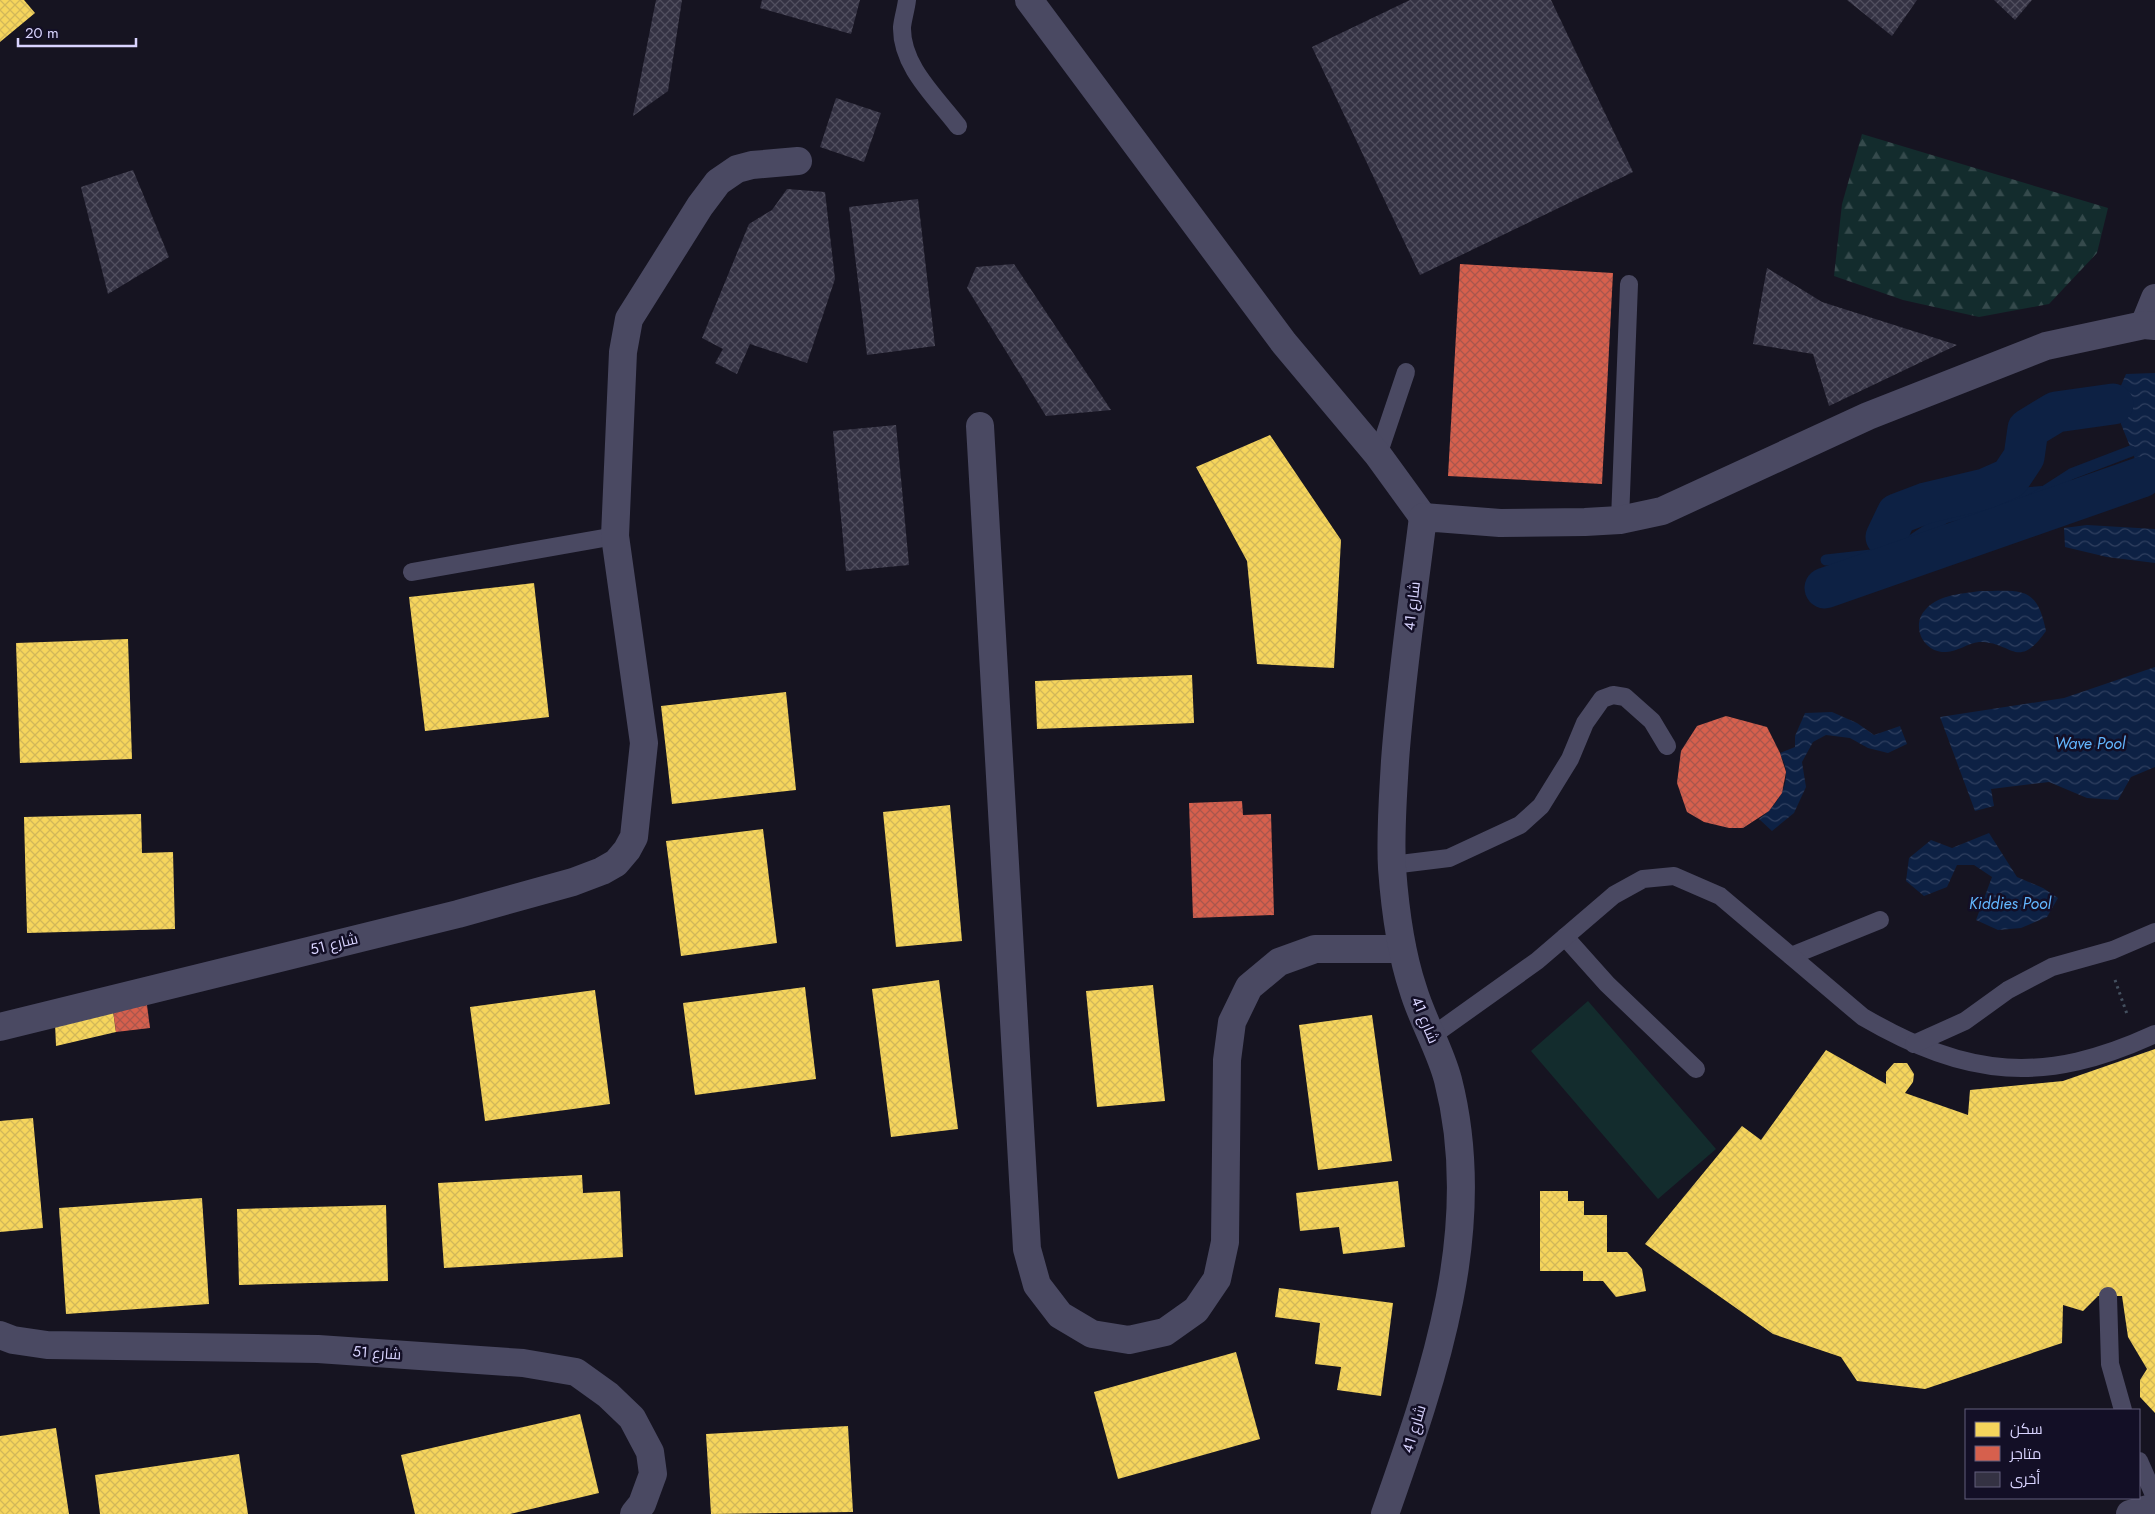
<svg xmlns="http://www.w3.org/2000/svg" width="2155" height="1514" viewBox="0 0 2155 1514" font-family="Jost,Cairo,sans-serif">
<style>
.forest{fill:url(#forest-firs)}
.garden{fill:#132c2d}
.water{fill:url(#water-waves)}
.homes{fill:url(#homes-cross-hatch)}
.shops{fill:url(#shops-cross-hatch)}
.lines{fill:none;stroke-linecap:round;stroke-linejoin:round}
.stream{stroke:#0d2144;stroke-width:11}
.canal{stroke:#0d2144;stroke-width:41}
.building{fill:url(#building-cross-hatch)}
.path{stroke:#44505f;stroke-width:3;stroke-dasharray:2.5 4;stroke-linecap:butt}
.service{stroke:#4a4962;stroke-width:18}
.minor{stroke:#4a4962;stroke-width:28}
.tertiary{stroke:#4a4962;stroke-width:28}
.labels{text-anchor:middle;stroke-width:5;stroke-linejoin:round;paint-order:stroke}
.street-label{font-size:15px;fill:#d9d4ff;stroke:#130f26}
.water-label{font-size:16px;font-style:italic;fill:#62b6ff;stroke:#130f26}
</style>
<defs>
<pattern id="forest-firs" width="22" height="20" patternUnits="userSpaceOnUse" patternTransform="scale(1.25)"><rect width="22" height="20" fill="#132c2d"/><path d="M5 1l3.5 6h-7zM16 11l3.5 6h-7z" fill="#354a4c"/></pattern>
<pattern id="water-waves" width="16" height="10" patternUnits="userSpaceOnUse" patternTransform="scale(1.25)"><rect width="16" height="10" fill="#0d2144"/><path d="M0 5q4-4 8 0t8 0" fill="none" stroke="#304060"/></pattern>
<pattern id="homes-cross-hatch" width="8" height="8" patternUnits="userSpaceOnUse" patternTransform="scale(1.25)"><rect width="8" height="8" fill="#f6d55c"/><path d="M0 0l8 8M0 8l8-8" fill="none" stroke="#d2b759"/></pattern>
<pattern id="shops-cross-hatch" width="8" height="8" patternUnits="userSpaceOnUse" patternTransform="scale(1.25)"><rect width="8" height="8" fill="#d6604d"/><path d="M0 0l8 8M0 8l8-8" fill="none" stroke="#a9564d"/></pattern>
<pattern id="building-cross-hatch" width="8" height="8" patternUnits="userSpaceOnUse" patternTransform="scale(1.25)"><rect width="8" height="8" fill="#343243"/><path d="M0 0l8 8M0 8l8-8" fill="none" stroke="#514f5f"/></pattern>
</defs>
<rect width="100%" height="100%" fill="#161421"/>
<!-- forest -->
<path class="forest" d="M1862 134 2108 208 2097 253 2049 304 1979 317 1903 300 1834 276 1842 204Z"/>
<!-- garden -->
<path class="garden" d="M1588 1001 1716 1149 1658 1199 1531 1051Z"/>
<!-- water -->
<g class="water">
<path d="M2155 373V486L2147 489 2113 404 2126 374Z"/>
<path d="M2087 525 2155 529V563L2107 557 2065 547 2064 528Z"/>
<path d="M1980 591C2021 591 2037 585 2046 631 2017 672 2012 641 1979 642 1968 643 1957 652 1946 652 1923 653 1910 625 1926 609 1940 594 1962 594 1980 591Z"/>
<path d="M2155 667V767L2131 777 2118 800 2087 798 2049 782 1991 789 1994 806 1975 811 1940 717 2064 698Z"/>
<path d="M1832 712 1857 723 1874 735 1900 726 1907 744 1888 753 1868 748 1850 738 1826 735 1813 742 1802 762 1806 787 1794 813 1772 831 1759 819C1774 808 1787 791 1786 772 1786 766 1782 759 1780 753L1795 747V736L1805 713Z"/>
<path d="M1989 833 2017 877 2043 888 2058 898 2047 917 2021 928 1998 930 1976 920 1992 877 1974 865H1957L1947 887 1924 896 1906 881 1909 858 1931 840 1952 848Z"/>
</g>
<!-- homes -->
<g class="homes">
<path d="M0 0H24L35 13 0 42Z"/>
<path d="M1270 435 1341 540 1334 668 1257 664 1247 561 1196 467Z"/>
<path d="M534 583 549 717 425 731 409 597Z"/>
<path d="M128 639 132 759 20 763 16 643Z"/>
<path d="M1192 675 1194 723 1037 729 1035 681Z"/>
<path d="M786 692 796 790 672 804 661 706Z"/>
<path d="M950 805 962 941 896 947 883 812Z"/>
<path d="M141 814 142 853 173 852 175 929 27 933 24 817Z"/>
<path d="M763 829 777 943 681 956 666 841Z"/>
<path d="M939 980 958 1129 891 1137 872 989Z"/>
<path d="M1153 985 1165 1101 1097 1107 1086 991Z"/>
<path d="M805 987 816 1079 695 1095 683 1003Z"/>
<path d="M595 990 610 1104 485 1121 470 1007Z"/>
<path d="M113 1010 116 1032 56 1046 55 1023Z"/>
<path d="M1372 1015 1392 1161 1318 1170 1299 1025Z"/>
<path d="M2155 1049V1413L2140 1397V1380L2147 1369 2128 1337 2122 1296H2098L2083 1311 2063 1305 2062 1343 1925 1389 1857 1381 1841 1357 1773 1334 1645 1244 1742 1126 1761 1140 1826 1050 1886 1084V1072L1894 1063H1907L1914 1074 1913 1082 1905 1093 1968 1115 1970 1090 2063 1081Z"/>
<path d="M33 1118 43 1228 0 1232V1121Z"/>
<path d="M582 1175 583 1193 620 1191 623 1257 444 1268 438 1183Z"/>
<path d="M1398 1181 1405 1247 1343 1254 1339 1227 1300 1231 1296 1193Z"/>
<path d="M1540 1191H1568V1201H1584V1215H1607V1252H1627L1642 1269 1646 1291 1616 1297 1603 1281H1583V1271H1540Z"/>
<path d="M202 1198 209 1304 66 1314 59 1208Z"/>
<path d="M386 1205 388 1281 239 1285 237 1209Z"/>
<path d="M1279 1288 1393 1303 1381 1396 1337 1390 1341 1367 1315 1364 1320 1323 1275 1317Z"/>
<path d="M1236 1352 1260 1439 1118 1479 1094 1392Z"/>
<path d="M580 1414 599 1493 510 1514H415L401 1455Z"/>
<path d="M848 1426 853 1512 711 1514 706 1434Z"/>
<path d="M56 1428 69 1514H0V1436Z"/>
<path d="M239 1454 248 1514H100L95 1475Z"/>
</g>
<!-- shops -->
<g class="shops">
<path d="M1460 264 1613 273 1602 484 1448 476Z"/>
<path d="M1726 716 1767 727 1780 753 1786 772 1782 793 1769 811 1743 828H1729L1704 822 1687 812 1677 783 1681 751 1697 726Z"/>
<path d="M1242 801 1243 815 1271 814 1274 915 1193 918 1189 803Z"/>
<path d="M147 1005 150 1028 116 1032 113 1010Z"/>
</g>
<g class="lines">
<!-- stream -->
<g class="stream">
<path d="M1914 539 1946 535 1979 518 2004 501 2023 493 2075 489 2137 464"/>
<path d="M1826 560 1871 555 1900 548 1945 518 1968 512 1998 514 2023 505 2071 474 2131 451"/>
<path d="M1831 574 1863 559"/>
</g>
<!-- canal -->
<g class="canal">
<path d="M1886 537 1897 514 1926 503 1985 489 2010 478 2024 457 2028 429 2056 412 2113 404"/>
<path d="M1825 588 2142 477"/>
</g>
</g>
<!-- building -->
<g class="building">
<path d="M656 0H682L668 91 633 116Z"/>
<path d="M762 0H860L851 34 760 8Z"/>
<path d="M1410 0H1551L1633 172 1420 275 1312 47Z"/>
<path d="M1847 0H1917L1892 36Z"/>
<path d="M1994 0H2032L2015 20Z"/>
<path d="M836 98 881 113 864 162 820 147Z"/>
<path d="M133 170 169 257 108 294 81 187Z"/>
<path d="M787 189 825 192 835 279 807 363 750 344 737 374 715 363 723 349 702 338 749 224 772 210Z"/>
<path d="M918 199 935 346 867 355 849 207Z"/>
<path d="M1014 264 1111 410 1046 416 967 288 976 267Z"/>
<path d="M1767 268 1822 302 1957 345 1829 406 1813 354 1753 344Z"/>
<path d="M896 425 909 565 846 571 833 431Z"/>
</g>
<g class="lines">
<!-- path -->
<path class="path" d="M2115 980 2127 1014"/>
<!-- service -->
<g class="service">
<path d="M907 0C906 9 903 18 902 27 901 66 936 97 958 126"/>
<path d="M1378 455 1406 372"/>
<path d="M1620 520 1629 284"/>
<path d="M412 572 615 536"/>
<path d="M1392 865 1449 858 1520 825 1541 806 1570 759 1585 723 1602 699 1613 695 1625 697 1652 721 1667 746"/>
<path d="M1565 937 1607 984 1696 1069"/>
<path d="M1791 956 1880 920"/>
<path d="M1432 1036 1537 961 1614 895 1643 879 1674 876 1720 896 1863 1017C1968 1078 2044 1085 2155 1034"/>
<path d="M1914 1044 1965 1021 2008 990 2052 967 2113 950 2155 932"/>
<path d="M2108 1296 2110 1364 2123 1410"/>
<path d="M2139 1461 2155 1497"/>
</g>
<!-- minor -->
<g class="minor">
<path d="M1029 0 1284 343 1378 455 1423 517"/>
<path d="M980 426 1027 1249 1037 1285 1060 1315 1092 1334 1129 1340 1165 1332 1196 1310 1217 1279 1225 1242 1227 1060 1232 1022 1249 987 1279 962 1315 949H1402"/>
<path d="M0 1027 458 914 573 882 602 871 616 863 627 850 634 837 644 743 615 536 623 352 629 319 700 206 718 182 737 169 752 165 798 161"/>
<path d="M0 1335 13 1340 47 1345 318 1349 523 1363 576 1372 608 1395 632 1418 650 1452 653 1474 642 1504 634 1514"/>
<path d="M2130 1514 2155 1507"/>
</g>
<!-- tertiary -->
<g class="tertiary">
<path d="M2144 325 2155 298"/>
<path d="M1385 1514C1434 1375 1486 1229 1448 1080 1440 1049 1422 1020 1413 989 1400 950 1395 909 1392 868 1390 833 1393 797 1395 761 1401 679 1413 598 1423 517L1500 523 1585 522 1620 520 1662 511 1868 416 2046 346 2144 325 2155 326"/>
</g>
</g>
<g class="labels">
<!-- street labels -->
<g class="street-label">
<text transform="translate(1412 606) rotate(-83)" y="5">شارع 41</text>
<text transform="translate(334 944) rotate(-14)" y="5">شارع 51</text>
<text transform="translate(1425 1020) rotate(68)" y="5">شارع 41</text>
<text transform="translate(377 1353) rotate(4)" y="5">شارع 51</text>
<text transform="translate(1414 1429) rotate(-73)" y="5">شارع 41</text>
</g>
<!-- water labels -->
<g class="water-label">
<text x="2090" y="749">Wave Pool</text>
<text x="2010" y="909">Kiddies Pool</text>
</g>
</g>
<!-- legend -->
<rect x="1965" y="1409" width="175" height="90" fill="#130f26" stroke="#625e7d"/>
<rect x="1975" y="1422" width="25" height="15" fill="#f6d55c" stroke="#625e7d"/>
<text x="2010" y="1434" font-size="15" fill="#d9d4ff">سكن</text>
<rect x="1975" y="1446" width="25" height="15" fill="#d6604d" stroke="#625e7d"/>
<text x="2010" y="1459" font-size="15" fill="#d9d4ff">متاجر</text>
<rect x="1975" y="1472" width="25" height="15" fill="#343243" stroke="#625e7d"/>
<text x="2010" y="1484" font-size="15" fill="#d9d4ff">أخرى</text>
<!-- scale -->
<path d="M18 38v8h118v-8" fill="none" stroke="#d9d4ff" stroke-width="2.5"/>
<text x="25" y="38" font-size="15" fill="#d9d4ff" stroke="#130f26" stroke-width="4" paint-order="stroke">20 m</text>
</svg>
